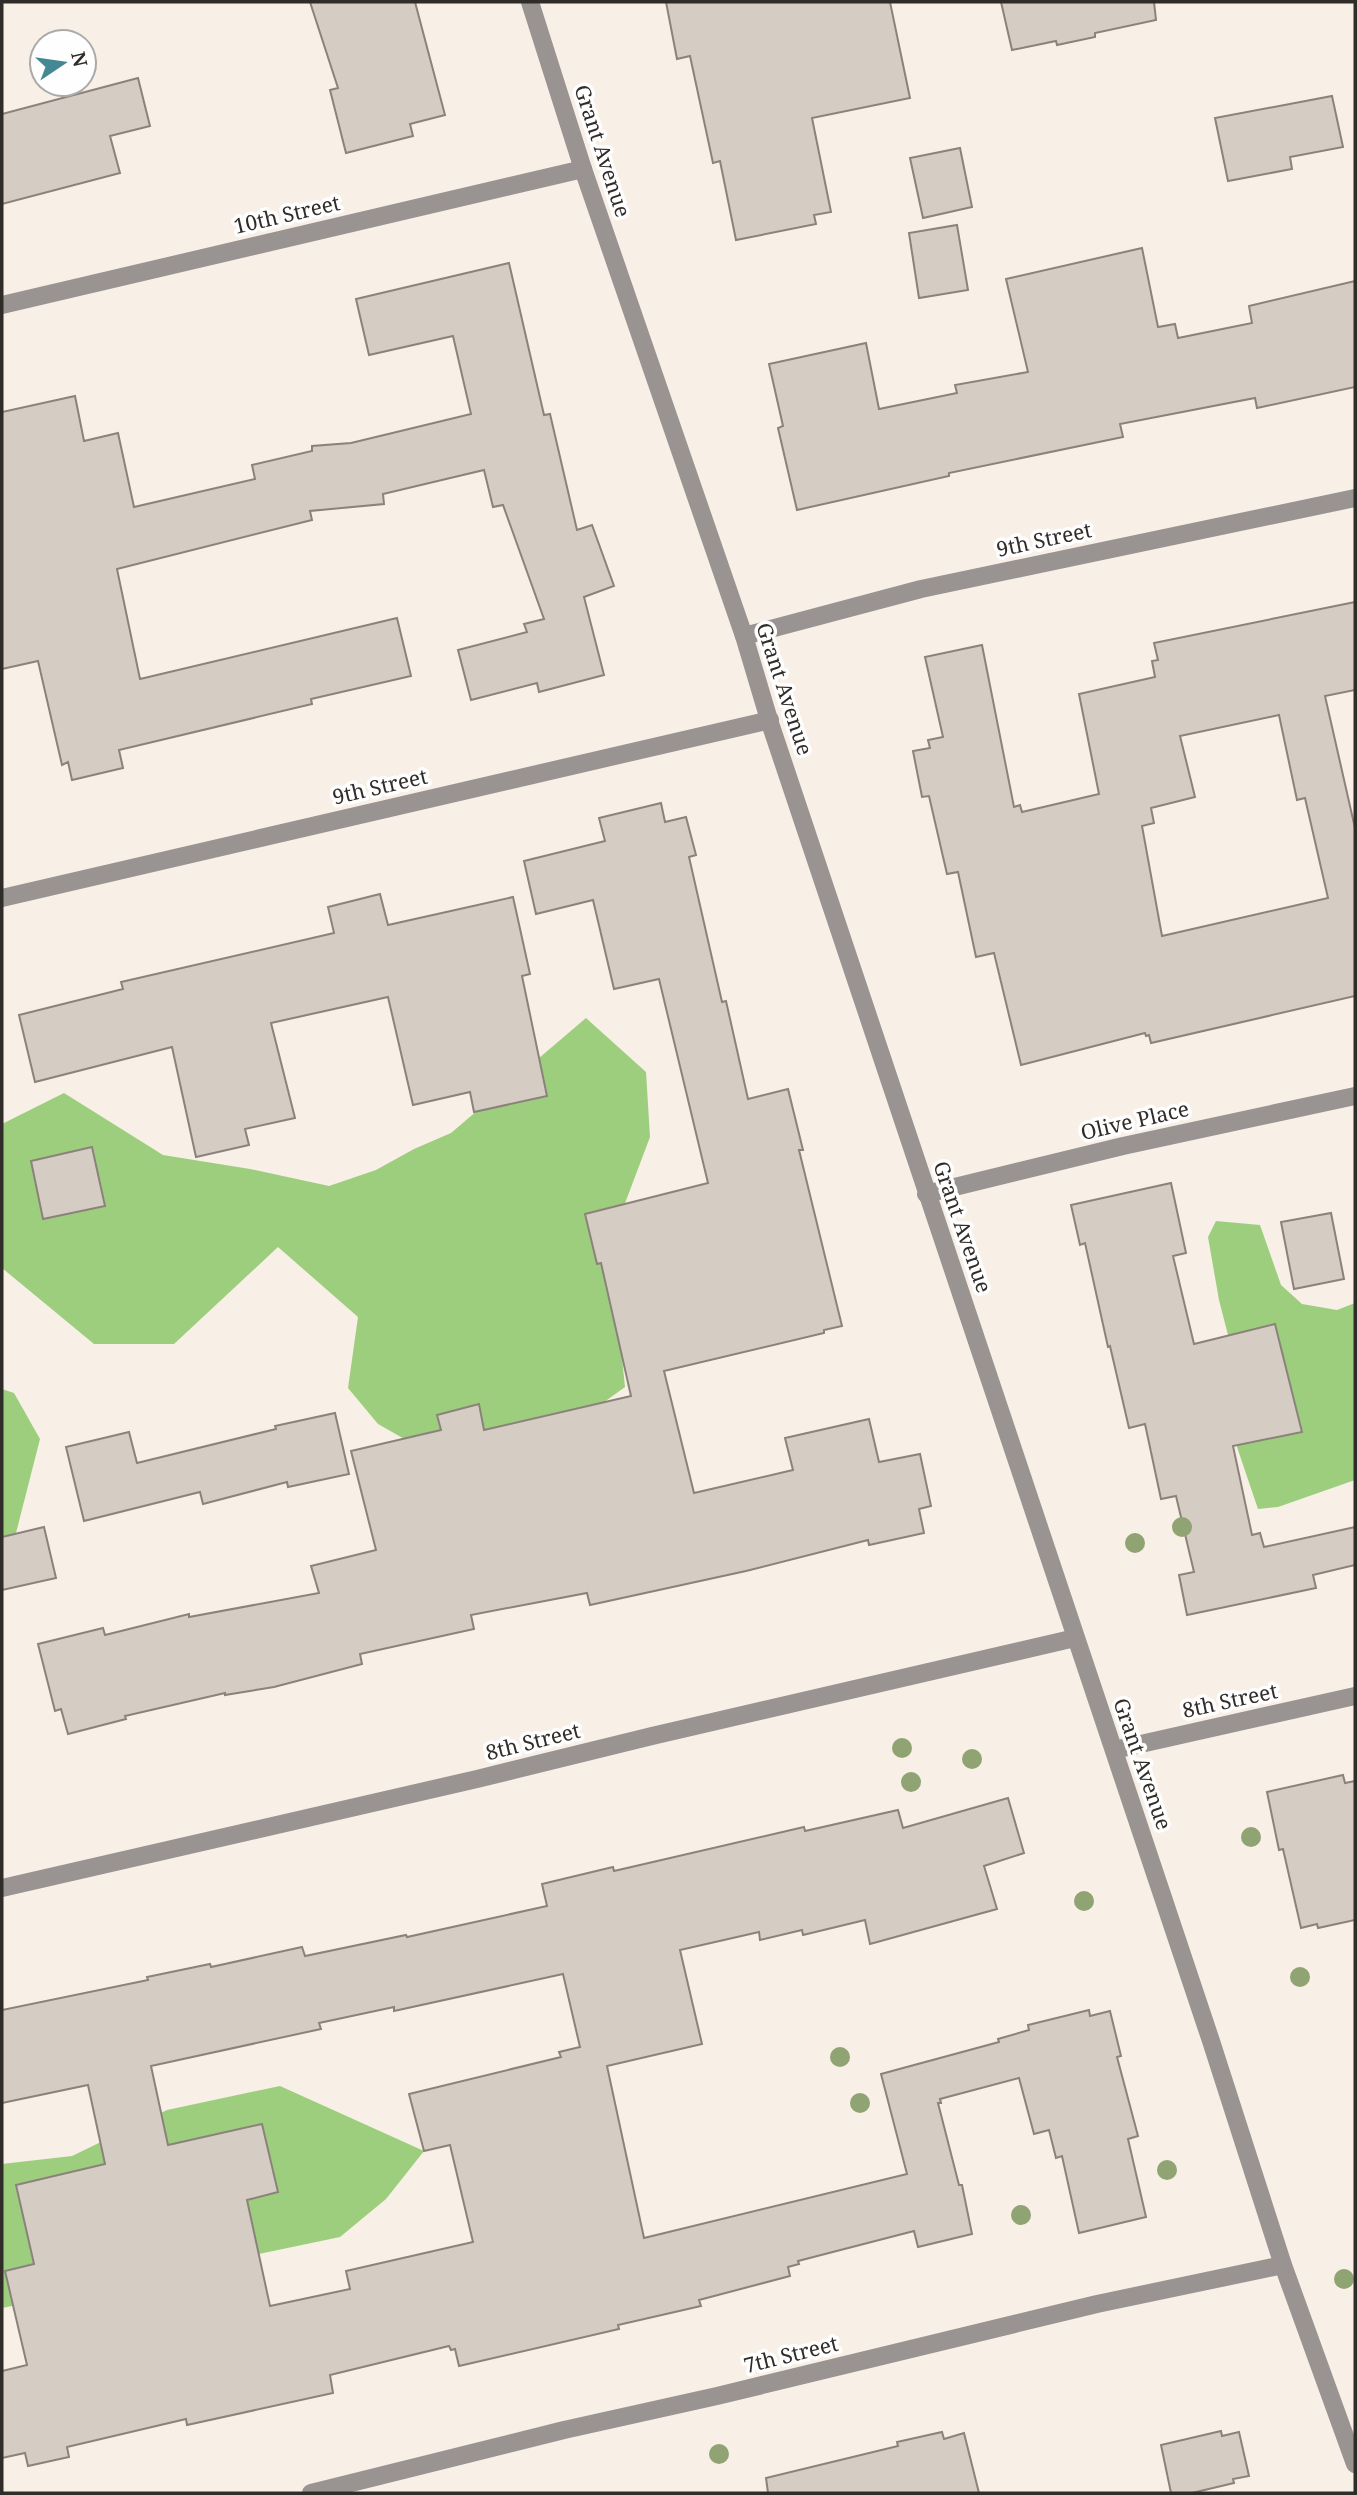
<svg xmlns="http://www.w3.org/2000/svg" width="1357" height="2495" viewBox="0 0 1357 2495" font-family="'Noto Serif',serif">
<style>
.forest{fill:#9dce7d}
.building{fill:#d5ccc3;stroke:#8b837b;stroke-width:2;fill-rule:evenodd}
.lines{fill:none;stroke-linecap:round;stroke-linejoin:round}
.minor{stroke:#999392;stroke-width:18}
.tree{fill:#90a372}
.labels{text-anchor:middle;stroke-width:7;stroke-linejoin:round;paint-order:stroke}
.street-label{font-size:21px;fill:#302c29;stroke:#fefefe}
</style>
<rect width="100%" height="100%" fill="#f8efe6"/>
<!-- forest -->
<g class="forest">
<path d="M586 1018 646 1072 650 1137 610 1243 625 1387 571 1426 431 1454 378 1424 348 1388 358 1317 278 1247 174 1344H94L2 1268V1124L64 1093 163 1155 250 1169 329 1186 376 1170 414 1149 451 1133Z"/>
<path d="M1216 1221 1260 1225 1281 1285 1302 1304 1337 1310 1355 1303V1480L1278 1507 1258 1509 1237 1447 1246 1405 1219 1300 1208 1237Z"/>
<path d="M2 1389 14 1393 40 1439 16 1533 2 1545Z"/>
<path d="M280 2086 424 2151 386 2199 340 2237 2 2308V2164L72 2156 167 2110Z"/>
</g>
<!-- building -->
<g class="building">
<path d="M310 2H415L445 115 410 124 413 136 346 153 330 90 338 88Z"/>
<path d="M666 2H890L910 98 812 118 831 212 814 215 816 224 736 240 720 161 713 163 690 56 677 59Z"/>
<path d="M1001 2H1154L1156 20 1095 33V37L1057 45 1056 41 1012 50Z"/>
<path d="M138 78 150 126 110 136 120 173 2 204V114Z"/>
<path d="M1332 96 1343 147 1290 157 1292 169 1228 181 1215 118Z"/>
<path d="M960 148 972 207 923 218 910 158Z"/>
<path d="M957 225 968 290 919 298 909 233Z"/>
<path d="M1142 248 1158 327 1175 324 1178 338 1252 323 1249 306 1355 281V387L1257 408 1255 398 1120 424 1123 437 949 473V476L797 510 778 428 783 426 769 364 866 343 879 409 957 393 955 385 1028 372 1006 279Z"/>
<path d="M509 263 544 415 550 414 577 530 592 525 614 586 584 597 604 675 539 692 537 683 471 700 458 650 527 632 524 624 544 619 503 505 493 507 484 470 383 494 384 504 310 511 312 520 117 569 140 679 397 618 411 676 311 699 312 704 119 750 123 768 72 780 68 762 62 765 38 661 2 669V412L75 396 84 441 118 433 134 507 255 479 252 465 312 451V446L351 443 471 414 453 336 369 355 356 299Z"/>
<path d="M1355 602V690L1325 696 1355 828V996L1151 1043 1149 1035 1146 1036 1145 1033 1021 1065 994 953 976 957 958 872 947 874 929 796 922 797 913 751 930 748 928 740 943 737 925 657 982 645 1014 807 1020 805 1022 812 1099 794 1079 694 1155 677 1152 661 1158 660 1154 643ZM1279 715 1297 800 1305 798 1328 898 1162 936 1142 826 1154 823 1151 808 1195 797 1180 736Z"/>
<path d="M661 803 665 822 686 817 696 855 689 857 722 1002 726 1001 748 1099 788 1089 803 1150H799L842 1326 824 1330V1333L664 1371 694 1493 793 1470 785 1438 869 1419 879 1462 920 1454 931 1506 919 1509 924 1533 869 1545 868 1540 746 1571 590 1605 587 1593 471 1615 474 1629 360 1654 362 1664 274 1687 225 1695V1693L125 1716 126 1719 68 1734 61 1709 55 1711 38 1644 103 1628 105 1635 189 1614V1617L319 1593 311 1566 376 1550 351 1451 441 1430 437 1415 479 1404 484 1430 631 1396 601 1263 597 1264 585 1214 708 1183 659 979 614 989 593 900 536 914 524 861 605 841 599 818Z"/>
<path d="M380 894 388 925 513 897 530 974 522 976 547 1096 474 1112 470 1092 413 1105 388 997 271 1023 295 1118 245 1129 249 1145 196 1157 172 1047 35 1082 19 1015 123 989 121 982 334 933 328 907Z"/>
<path d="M92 1147 105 1206 43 1219 31 1161Z"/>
<path d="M1171 1183 1186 1253 1173 1256 1194 1344 1275 1324 1302 1432 1233 1446 1252 1535 1260 1533 1264 1547 1355 1527V1565L1313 1575 1316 1588 1187 1615 1179 1575 1194 1572 1176 1496 1161 1499 1145 1424 1129 1428 1110 1346 1108 1347 1085 1243 1080 1245 1071 1205Z"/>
<path d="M1331 1213 1344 1279 1294 1289 1281 1222Z"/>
<path d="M335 1413 349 1474 288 1487 287 1482 203 1504 200 1492 84 1521 66 1447 129 1432 137 1463 276 1429 275 1426Z"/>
<path d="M44 1527 56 1578 2 1590V1537Z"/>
<path d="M1343 1775 1345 1783 1355 1781V1920L1318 1928 1317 1924 1301 1928 1283 1849 1279 1850 1267 1792Z"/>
<path d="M1008 1798 1024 1853 984 1866 997 1909 870 1944 865 1920 803 1935 802 1930 760 1940 759 1932 680 1950 702 2044 607 2066 644 2238 907 2174 881 2074 999 2042 998 2039 1029 2030 1028 2025 1089 2010 1090 2016 1110 2011 1121 2056 1117 2057 1138 2136 1128 2139 1146 2217 1079 2233 1062 2156 1056 2158 1049 2130 1034 2134 1019 2078 940 2099 941 2103H938L959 2185H962L972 2234 918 2247 914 2231 798 2261 799 2264 788 2267 790 2276 699 2300 701 2306 618 2325 619 2329 459 2366 455 2349 451 2350 449 2346 330 2375 333 2393 187 2425 186 2419 67 2447 69 2457 28 2466 25 2453 2 2458V2371L27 2365 5 2271 34 2264 16 2185 105 2164 88 2085 2 2103V2010L148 1980 147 1977 210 1964 211 1967 302 1947 305 1956 406 1935 407 1937 547 1906 542 1884 613 1867 614 1871 804 1827 805 1831 898 1810 903 1828ZM563 1974 580 2047 559 2052 561 2057 409 2094 424 2151 450 2145 473 2242 346 2271 350 2289 270 2306 247 2200 278 2192 262 2124 168 2145 151 2066 321 2029 319 2023 394 2007V2011Z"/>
<path d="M1221 2431 1222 2436 1239 2432 1249 2476 1233 2479 1234 2483 1192 2493H1171L1161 2445Z"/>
<path d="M942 2432 944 2439 964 2433 979 2493H768L766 2478 898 2446 897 2442Z"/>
</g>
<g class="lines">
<!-- minor -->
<g class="minor">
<path d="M530 2 583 169 744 636 770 723 1211 2041 1283 2265 1355 2464"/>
<path d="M2 305 583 169"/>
<path d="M744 636 921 589 1355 498"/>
<path d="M2 898 770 720"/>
<path d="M926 1194 1123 1146 1355 1096"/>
<path d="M1114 1750 1355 1696"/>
<path d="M2 1888 477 1779 652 1736 1075 1638"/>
<path d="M311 2493 564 2430 717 2396 1097 2304 1283 2265"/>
</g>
</g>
<!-- trees -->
<g class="tree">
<circle cx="1182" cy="1527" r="10"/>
<circle cx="1135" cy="1543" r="10"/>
<circle cx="902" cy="1748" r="10"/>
<circle cx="972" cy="1759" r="10"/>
<circle cx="911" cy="1782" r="10"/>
<circle cx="1251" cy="1837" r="10"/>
<circle cx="1084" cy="1901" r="10"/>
<circle cx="1300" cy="1977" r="10"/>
<circle cx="840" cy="2057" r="10"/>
<circle cx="860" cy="2103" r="10"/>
<circle cx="1167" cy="2170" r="10"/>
<circle cx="1021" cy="2215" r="10"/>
<circle cx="1344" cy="2279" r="10"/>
<circle cx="719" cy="2454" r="10"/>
</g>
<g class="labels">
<!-- street labels -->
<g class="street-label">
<text transform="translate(602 151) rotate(72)" y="7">Grant Avenue</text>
<text transform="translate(287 215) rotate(-13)" y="7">10th Street</text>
<text transform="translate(1044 540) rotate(-12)" y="7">9th Street</text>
<text transform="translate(784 689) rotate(72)" y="7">Grant Avenue</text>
<text transform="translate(380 787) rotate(-13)" y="7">9th Street</text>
<text transform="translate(1135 1121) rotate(-13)" y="7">Olive Place</text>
<text transform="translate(962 1227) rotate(71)" y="7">Grant Avenue</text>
<text transform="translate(1230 1701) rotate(-12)" y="7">8th Street</text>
<text transform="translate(533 1742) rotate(-14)" y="7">8th Street</text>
<text transform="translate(1142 1764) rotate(71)" y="7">Grant Avenue</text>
<text transform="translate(791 2355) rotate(-14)" y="7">7th Street</text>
</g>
</g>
<!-- border -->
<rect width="1357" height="2495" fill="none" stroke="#302c29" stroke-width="7"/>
<!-- north arrow -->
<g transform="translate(63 63) rotate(77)"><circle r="33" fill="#fefefe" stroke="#acaaa9" stroke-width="2"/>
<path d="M0-5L12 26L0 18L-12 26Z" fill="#438894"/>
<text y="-10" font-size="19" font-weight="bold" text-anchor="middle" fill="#302c29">N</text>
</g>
</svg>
